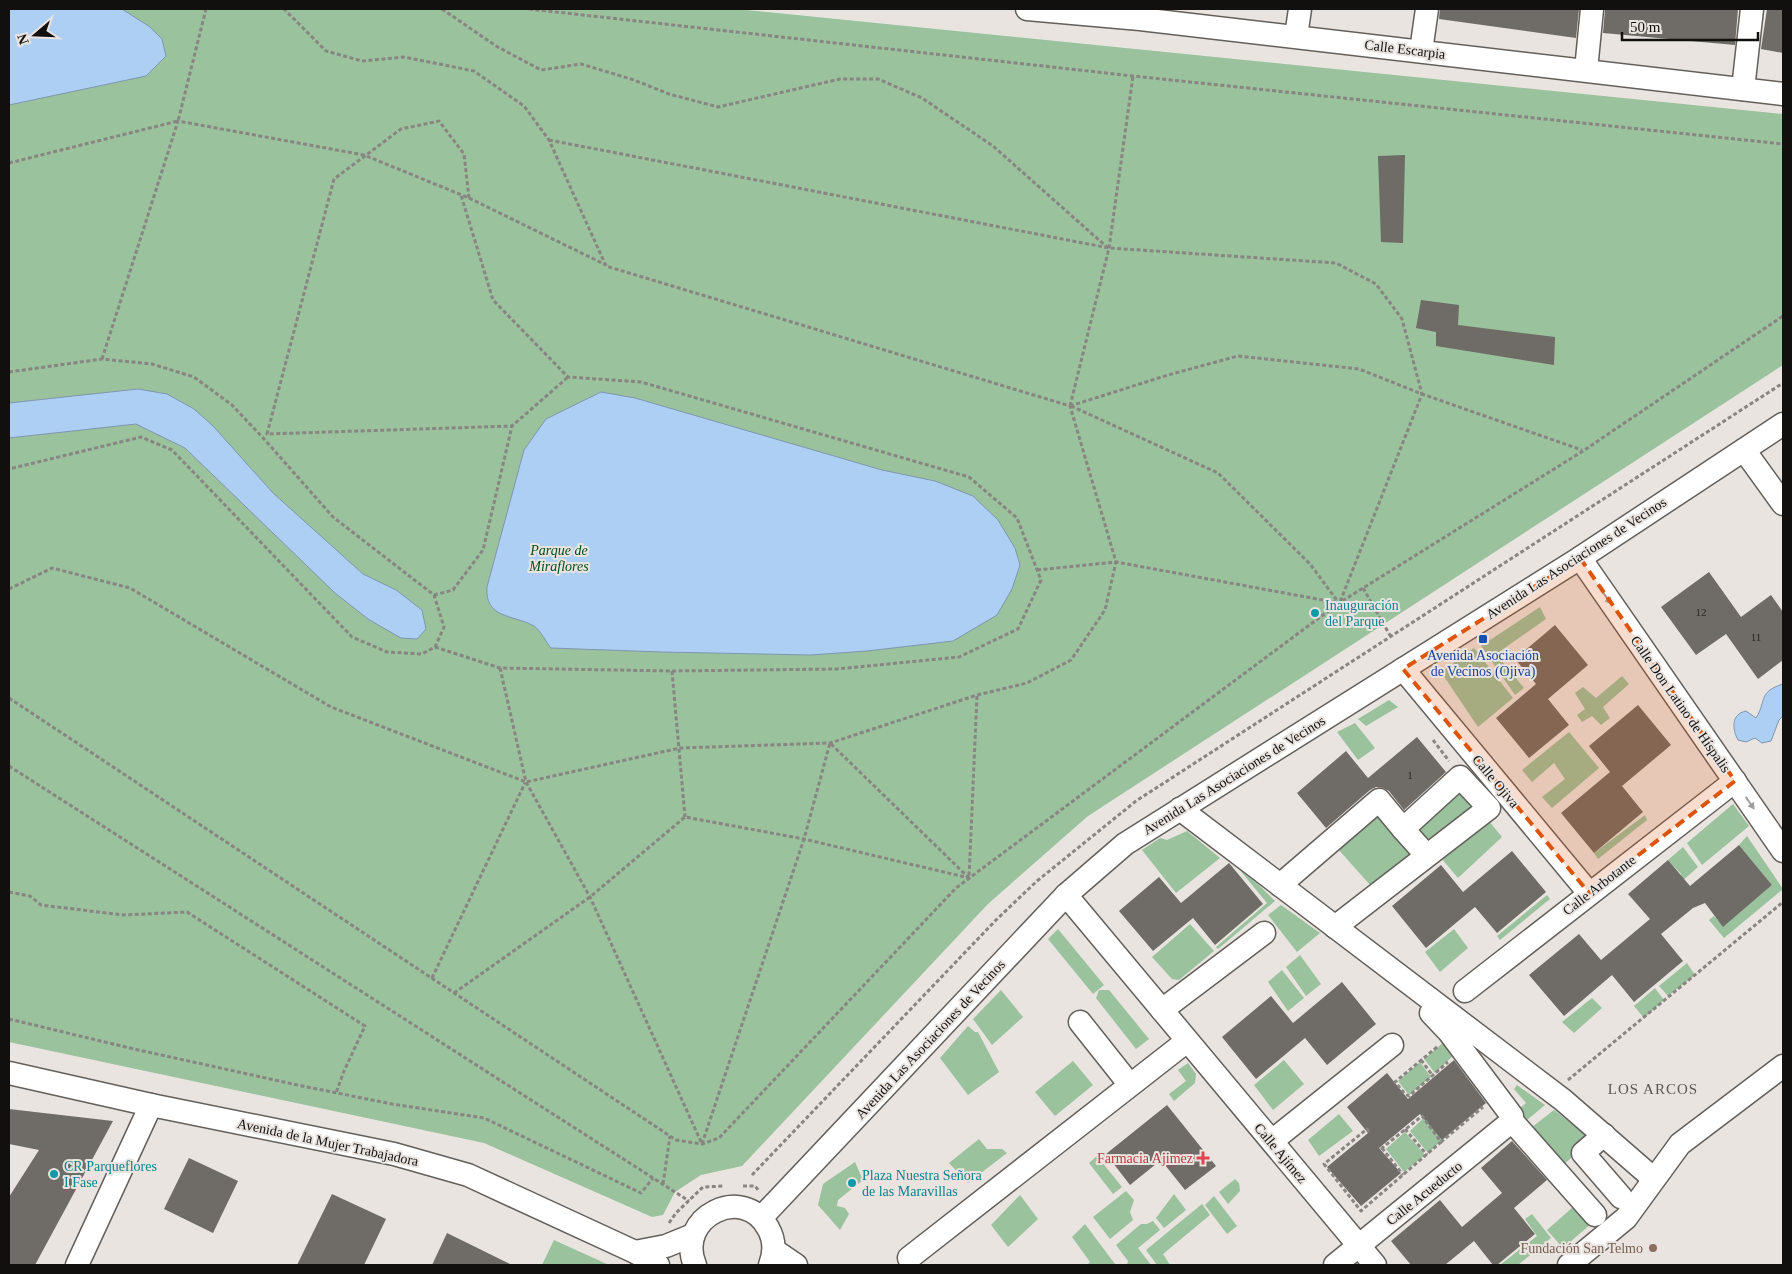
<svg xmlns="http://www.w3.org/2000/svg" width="1792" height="1274" viewBox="0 0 1792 1274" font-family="Georgia,serif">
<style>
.green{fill:#99c29d}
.water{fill:#aecff4;stroke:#7f96af}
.building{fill:#6f6b66}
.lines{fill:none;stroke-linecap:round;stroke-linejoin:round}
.minor-casing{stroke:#635f5b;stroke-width:25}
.path{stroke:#898582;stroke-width:3;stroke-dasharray:4 2.5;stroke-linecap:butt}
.minor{stroke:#fff;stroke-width:22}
.oneway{fill:#a09f9f}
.marked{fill:#dd550c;fill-opacity:0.2;stroke:#dd550c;stroke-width:4;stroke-dasharray:10 6;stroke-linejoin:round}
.culture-dot{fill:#0f9aa8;stroke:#eae4e0;stroke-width:2}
.transit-dot{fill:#1a4fb4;stroke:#eae4e0;stroke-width:2}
.health-dot{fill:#e0444e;stroke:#eae4e0;stroke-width:2}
.education-dot{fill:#8d6e63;stroke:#eae4e0;stroke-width:2}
.labels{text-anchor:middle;stroke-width:4;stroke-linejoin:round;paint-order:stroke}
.number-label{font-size:11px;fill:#292725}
.street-label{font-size:14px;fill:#12100f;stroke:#eae4e0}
.park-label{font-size:14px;font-style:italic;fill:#014c18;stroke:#eae4e0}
.culture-label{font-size:14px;fill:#0d838f;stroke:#eae4e0;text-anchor:start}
.transit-label{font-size:14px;fill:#164399;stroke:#eae4e0}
.health-label{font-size:14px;fill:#be3a42;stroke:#eae4e0;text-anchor:end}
.education-label{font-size:14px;fill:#785e54;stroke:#eae4e0;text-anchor:end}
.neighbourhood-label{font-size:15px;letter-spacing:1px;fill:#5b5652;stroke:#eae4e0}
</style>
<rect width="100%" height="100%" fill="#eae4e0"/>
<!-- green -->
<g class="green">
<path d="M9 9H737L1783 114V365L1088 816 988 904 742 1166 701 1175 675 1192 663 1215 652 1217 484 1143 9 1042Z"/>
<path d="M1540 607 1546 619 1496 654 1524 688 1515 695 1481 646Z"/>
<path d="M1474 648 1513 698 1478 727 1441 672Z"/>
<path d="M1622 676 1629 684 1603 707 1610 718 1601 725 1592 716 1582 722 1577 715 1585 709 1575 693 1583 687 1596 698Z"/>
<path d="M1389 700 1398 707 1366 726 1358 719Z"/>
<path d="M1355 723 1375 748 1358 760 1337 732Z"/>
<path d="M1569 732 1599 768 1552 808 1542 797 1565 779 1554 763 1532 782 1522 770Z"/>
<path d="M1463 789 1479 810 1430 851 1412 830Z"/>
<path d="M1733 804 1749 826 1702 865 1687 843Z"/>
<path d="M1385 806 1418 847 1371 886 1337 848Z"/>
<path d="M1484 815 1502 837 1458 878 1437 853Z"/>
<path d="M1645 815 1647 820 1598 859 1594 853Z"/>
<path d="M1187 831 1220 858 1176 893 1142 850 1160 838 1167 840Z"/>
<path d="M1747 836 1783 889 1724 938 1709 920 1714 916 1724 926 1772 885 1739 845Z"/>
<path d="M1683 847 1698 867 1680 883 1681 874 1668 860Z"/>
<path d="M1239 869 1260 886 1275 901 1218 949 1216 947 1267 903Z"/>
<path d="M1547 895 1550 899 1500 940 1497 936Z"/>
<path d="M1281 905 1320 933 1297 952 1268 915Z"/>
<path d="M1190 924 1214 951 1179 980 1172 979 1152 957Z"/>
<path d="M1058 929 1104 985 1093 994 1048 939Z"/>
<path d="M1454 929 1468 948 1440 972 1425 952Z"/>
<path d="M1300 955 1321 984 1306 996 1286 967Z"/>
<path d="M1687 963 1695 975 1668 996 1659 986Z"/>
<path d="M1282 970 1304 998 1288 1011 1268 982Z"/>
<path d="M1655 988 1664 1000 1644 1018 1634 1006Z"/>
<path d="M1001 990 1023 1017 992 1045 973 1019Z"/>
<path d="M1099 990H1109L1149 1039 1136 1049 1096 998Z"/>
<path d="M1592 998 1602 1008 1574 1033 1562 1022Z"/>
<path d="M968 1026 975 1032H978L999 1072 968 1095 940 1058Z"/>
<path d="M1445 1041 1455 1054 1435 1073 1424 1059Z"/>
<path d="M1284 1060 1304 1084 1273 1110 1254 1085Z"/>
<path d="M1073 1061 1093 1085 1055 1116 1035 1092Z"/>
<path d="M1420 1062 1431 1077 1409 1095 1398 1081Z"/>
<path d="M1188 1063 1196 1074 1195 1083 1174 1101 1169 1094 1186 1081 1178 1070Z"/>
<path d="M1517 1085 1545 1105 1521 1125 1512 1116 1526 1103 1514 1089Z"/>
<path d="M1554 1110 1592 1140 1556 1171 1523 1134Z"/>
<path d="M1339 1114 1353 1131 1319 1156 1308 1140Z"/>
<path d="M1426 1116 1443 1139 1428 1153 1410 1131Z"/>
<path d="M1405 1132 1425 1155 1404 1172 1386 1149Z"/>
<path d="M979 1139 987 1149H1002L1007 1153 968 1183 949 1163Z"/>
<path d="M1097 1156 1122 1187 1113 1194 1089 1163Z"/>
<path d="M855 1162 863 1180 838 1200 837 1206 845 1208 849 1214 840 1230 818 1205 823 1184Z"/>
<path d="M1235 1179 1239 1183 1240 1191 1228 1204 1219 1192Z"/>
<path d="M1126 1191 1134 1200 1130 1212 1133 1220 1110 1239 1093 1217Z"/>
<path d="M1174 1194 1186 1210 1164 1228 1156 1218Z"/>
<path d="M1020 1195 1038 1219 1008 1247 991 1225Z"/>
<path d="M1214 1196 1237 1226 1227 1234 1205 1205Z"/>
<path d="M1582 1199 1598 1218 1563 1248 1547 1230Z"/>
<path d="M1202 1204 1210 1215 1163 1254 1170 1265H1157L1146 1250Z"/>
<path d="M1532 1214 1551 1238 1518 1265H1500L1537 1236 1525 1219Z"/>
<path d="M1153 1221 1160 1230 1138 1248 1151 1265H1127L1128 1261 1116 1245 1141 1224H1147Z"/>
<path d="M1085 1224 1115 1264 1114 1265H1087L1090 1262 1072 1237Z"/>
<path d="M554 1240 609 1265H542Z"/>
</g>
<!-- water -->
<g class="water">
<path d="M9 9H122L150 27 162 39 166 56 146 76 9 105Z"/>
<path d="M138 389 167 394 194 409 213 426 273 493 363 574 396 590 422 610 426 629 417 639 401 638 368 619 335 593 185 448 136 424 9 438V403Z"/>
<path d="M601 392 635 398 882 470 935 481 973 496 998 520 1015 548 1020 565 1012 589 997 615 953 641 867 651 811 655 662 652 551 648C546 642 541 631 534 626 512 614 485 619 487 587L524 450 546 419Z"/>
<path d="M1783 684V716L1779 720 1771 741 1762 743 1755 738 1746 742 1738 740C1732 729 1731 714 1746 711L1756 718C1767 700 1758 692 1783 684Z"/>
</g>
<!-- building -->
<g class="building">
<path d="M1440 9H1579L1576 38 1439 19Z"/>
<path d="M1605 9H1738L1735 45 1603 33Z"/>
<path d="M1767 9H1783V53L1761 49Z"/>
<path d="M1405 155 1403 243 1381 242 1378 156Z"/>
<path d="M1421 300 1459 305 1458 325 1555 337 1554 365 1436 346V332L1416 328Z"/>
<path d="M1709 572 1741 617 1771 595 1783 612V660L1758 679 1726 634 1696 655 1661 607Z"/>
<path d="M1555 625 1588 665 1548 699 1569 725 1529 758 1496 718 1536 684 1515 659Z"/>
<path d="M1638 705 1671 745 1622 786 1643 812 1594 853 1561 813 1610 772 1589 746Z"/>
<path d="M1417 737 1446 772 1404 810 1389 791 1383 788 1376 787 1370 790 1326 828 1297 793 1346 751 1368 778Z"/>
<path d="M1739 845 1772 885 1723 927 1705 903 1693 908 1661 934 1683 961 1634 1002 1612 975 1564 1016 1529 975 1579 934 1601 960 1650 919 1628 894 1668 860 1690 886Z"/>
<path d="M1512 851 1546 892 1497 933 1475 907 1426 948 1392 906 1441 865 1463 892Z"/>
<path d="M1229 863 1263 904 1215 945 1193 918 1153 951 1119 911 1159 877 1181 903Z"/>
<path d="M1342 982 1376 1024 1327 1065 1305 1038 1256 1079 1222 1037 1271 996 1293 1023Z"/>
<path d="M1454 1060 1486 1103 1442 1140 1420 1114 1379 1148 1401 1173 1361 1206 1327 1167 1368 1133 1347 1107 1387 1073 1408 1099Z"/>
<path d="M1167 1105 1216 1166 1185 1190 1161 1160 1130 1185 1106 1154Z"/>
<path d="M9 1109 113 1121 35 1265H9V1197L39 1150 9 1144Z"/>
<path d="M1512 1141 1547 1180 1514 1208 1535 1234 1497 1265H1493L1474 1241 1445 1265H1411L1391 1241 1440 1200 1462 1227 1502 1193 1481 1168Z"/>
<path d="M189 1158 238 1181 213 1233 164 1209Z"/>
<path d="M332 1194 386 1219 364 1265H297Z"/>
<path d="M447 1233 512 1265H432Z"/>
</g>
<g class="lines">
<!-- minor casing -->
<g class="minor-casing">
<g id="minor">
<path d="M1027 9 1140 19 1783 94"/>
<path d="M1296 36 1300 9"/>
<path d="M1421 51 1427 9"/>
<path d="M1586 70 1592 9"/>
<path d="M1743 89 1752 9"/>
<path d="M1744 450 1783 504"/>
<path d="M1580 558 1783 851"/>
<path d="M1403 669 1589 893"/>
<path d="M1180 809 1563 1100 1647 1173"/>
<path d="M1280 885 1379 800 1403 829"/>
<path d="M1066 895 1375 1265"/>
<path d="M1335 927 1489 808 1460 777 1403 829 1427 856"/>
<path d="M1465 991 1735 781"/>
<path d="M1162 1010 1264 933"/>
<path d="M1431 1013 1449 1032 1512 1116"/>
<path d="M1080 1022 1130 1085"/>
<path d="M9 1073 151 1105 394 1154 468 1175 635 1252 658 1265"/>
<path d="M1604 1135 1583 1153 1621 1197"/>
<path d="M1272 1141 1392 1045"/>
<path d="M761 1218 1066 895 1125 844 1580 558 1783 424"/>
<path d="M774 1250 796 1265"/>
<path d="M635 1252 666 1246 693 1235"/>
<path d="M909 1258 1187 1041"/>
<path d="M77 1265 151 1105"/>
<path d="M695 1265C675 1217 744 1183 768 1228 775 1240 775 1252 770 1265"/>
<path d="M1335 1265 1512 1121 1595 1215"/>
<path d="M1569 1265 1626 1218 1680 1144 1783 1066"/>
</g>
</g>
<!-- path -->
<g class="path">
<path d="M442 9 496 46 541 70 581 64 634 80 669 94 718 107 840 79H878L922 98 993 146 1108 248"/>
<path d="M529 9 1133 76 1783 144"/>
<path d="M549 140 1109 248 1336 263 1376 284 1402 319 1422 394 1340 602"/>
<path d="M9 163 178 121 206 9"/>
<path d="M469 198 464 154 439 121 401 129 334 179 267 434 512 426 568 377"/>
<path d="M102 359 178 121 364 155 469 198 606 265"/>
<path d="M9 372 102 359 152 364 194 377 232 405 265 440 333 517 434 595 444 627 435 647 422 654 387 652 352 637 172 450 141 437 9 469"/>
<path d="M1070 406 1168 375 1238 356 1359 369 1422 394 1582 450"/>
<path d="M1070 406 1109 248 1133 76"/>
<path d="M1071 406 1218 473 1310 564 1339 603"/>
<path d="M1037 570 1116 562 1339 603"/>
<path d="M1363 588 1391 637"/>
<path d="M9 589 52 568 130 588 331 707 526 782 680 748 830 743 977 695 1027 683 1071 660 1105 610 1116 562 1070 406 606 266 549 140 524 106 474 71 404 57 362 61 326 51 284 9"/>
<path d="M434 595 453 590 483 550 512 426"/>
<path d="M435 647 500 668 672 671 837 669 959 657 1018 629 1041 580 1017 518 969 477 641 382 568 377 493 300 461 195"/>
<path d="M500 668 526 782 590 897 702 1144"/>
<path d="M672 671 685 817"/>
<path d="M9 698 676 1140 702 1144 719 1138 956 888 1339 603 1583 451 1783 316"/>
<path d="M1433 740 1449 761"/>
<path d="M9 766 689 1201"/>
<path d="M9 892 30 896 41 905 123 915 187 912 365 1026 344 1071 336 1093"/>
<path d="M432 978 525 783"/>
<path d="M454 993 590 897 685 817 804 839 969 878"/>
<path d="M9 1019 134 1049 302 1086 392 1104 484 1118 641 1193 653 1178"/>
<path d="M1437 1047 1395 1082 1405 1094 1409 1096 1448 1062"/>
<path d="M1421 1060 1433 1076"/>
<path d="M1568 1080 1783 902"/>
<path d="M1405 1129 1427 1155"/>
<path d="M1369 1132 1367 1129 1324 1164 1361 1211 1441 1142"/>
<path d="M702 1144 804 839 830 743 969 878 977 695"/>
<path d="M1381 1147 1382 1148 1422 1116 1441 1142 1483 1107"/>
<path d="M1382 1148 1403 1175"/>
<path d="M752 1175 996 920 1037 881 1136 801 1783 383"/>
<path d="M663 1184 670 1136"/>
<path d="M743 1186H755L759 1191"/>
<path d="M669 1223 676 1213 703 1187 724 1186"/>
</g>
<!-- minor -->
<use href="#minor" class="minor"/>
</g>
<!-- one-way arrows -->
<defs><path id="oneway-solid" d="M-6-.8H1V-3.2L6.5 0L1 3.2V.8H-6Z" transform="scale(1.25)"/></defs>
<g class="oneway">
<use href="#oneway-solid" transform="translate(1607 598) rotate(55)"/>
<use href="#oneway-solid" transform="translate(1750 803) rotate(55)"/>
</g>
<!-- marked area -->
<path class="marked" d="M1580 558 1735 781 1589 893 1403 669Z"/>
<!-- markers -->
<g class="culture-dot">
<circle cx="1315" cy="613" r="5"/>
<circle cx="54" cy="1174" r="5"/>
<circle cx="852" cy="1183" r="5"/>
</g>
<rect class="transit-dot" x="1478" y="634" width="10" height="10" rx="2.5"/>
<path class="health-dot" d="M1200.5 1150.5h5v5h5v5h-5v5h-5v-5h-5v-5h5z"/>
<circle class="education-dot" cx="1653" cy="1248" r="5"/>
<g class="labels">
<!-- number labels -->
<g class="number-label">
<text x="1701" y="616">12</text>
<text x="1756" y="641">11</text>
<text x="1410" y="779">1</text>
</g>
<!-- street labels -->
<g class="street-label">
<text transform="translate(1405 49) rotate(7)" y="5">Calle Escarpia</text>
<text transform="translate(1576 558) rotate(-33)" y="5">Avenida Las Asociaciones de Vecinos</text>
<text transform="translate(1681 704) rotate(55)" y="5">Calle Don Latino de Híspalis</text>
<text transform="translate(1234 775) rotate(-32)" y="5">Avenida Las Asociaciones de Vecinos</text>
<text transform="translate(1496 781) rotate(50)" y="5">Calle Ojiva</text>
<text transform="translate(1599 885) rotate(-38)" y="5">Calle Arbotante</text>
<text transform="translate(930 1039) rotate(-47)" y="5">Avenida Las Asociaciones de Vecinos</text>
<text transform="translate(328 1142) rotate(12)" y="5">Avenida de la Mujer Trabajadora</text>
<text transform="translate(1281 1153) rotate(50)" y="5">Calle Ajímez</text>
<text transform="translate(1424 1193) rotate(-39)" y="5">Calle Acueducto</text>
</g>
<!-- park labels -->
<g class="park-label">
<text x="559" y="555">Parque de<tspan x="559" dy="16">Miraflores</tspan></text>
</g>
<!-- culture labels -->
<g class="culture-label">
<text x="1325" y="610">Inauguración<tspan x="1325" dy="16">del Parque</tspan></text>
<text x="64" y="1171">CR Parqueflores<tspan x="64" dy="16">I Fase</tspan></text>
<text x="862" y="1180">Plaza Nuestra Señora<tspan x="862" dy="16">de las Maravillas</tspan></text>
</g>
<!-- transit labels -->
<g class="transit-label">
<text x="1483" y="660">Avenida Asociación<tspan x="1483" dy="16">de Vecinos (Ojiva)</tspan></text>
</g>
<!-- health labels -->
<g class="health-label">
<text x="1193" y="1163">Farmacia Ajimez</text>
</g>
<!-- education labels -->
<g class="education-label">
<text x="1643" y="1253">Fundación San Telmo</text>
</g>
<!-- neighbourhood labels -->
<g class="neighbourhood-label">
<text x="1653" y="1094">LOS ARCOS</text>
</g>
</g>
<!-- border -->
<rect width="1792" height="1274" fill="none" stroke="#12100f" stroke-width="20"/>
<!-- north arrow -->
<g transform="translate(35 35) rotate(251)" stroke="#eae4e0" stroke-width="4" paint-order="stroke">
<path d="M0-4L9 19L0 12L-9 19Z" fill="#12100f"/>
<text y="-8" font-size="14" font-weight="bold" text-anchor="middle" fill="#12100f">N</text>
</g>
<!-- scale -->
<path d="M1622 32v8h136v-8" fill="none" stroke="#12100f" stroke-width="2.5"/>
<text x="1630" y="32" font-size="15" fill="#12100f" stroke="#eae4e0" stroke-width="4" paint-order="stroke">50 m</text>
</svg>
